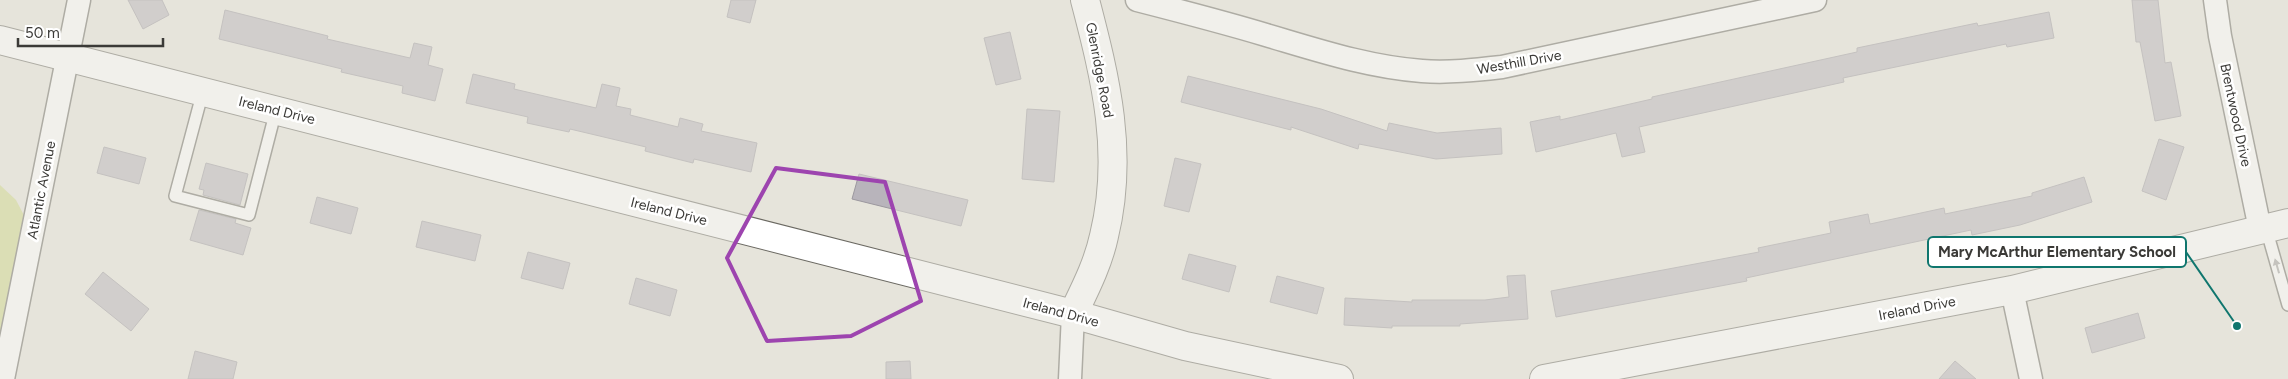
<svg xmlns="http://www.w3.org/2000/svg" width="2288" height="379" viewBox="0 0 2288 379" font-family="Figtree,sans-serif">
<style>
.green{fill:#cfd788}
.building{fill:#b8b4bb;stroke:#9c989f}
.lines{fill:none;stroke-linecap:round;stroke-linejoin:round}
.service-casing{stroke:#6b6962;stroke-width:14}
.minor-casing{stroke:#6b6962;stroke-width:25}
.tertiary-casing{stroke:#6b6962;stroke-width:30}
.secondary-casing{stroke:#6b6962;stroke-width:30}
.service{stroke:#fff;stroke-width:11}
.minor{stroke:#fff;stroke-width:22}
.tertiary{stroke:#fff;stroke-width:28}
.secondary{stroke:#fff;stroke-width:28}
.oneway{fill:#9d9c9b}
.marked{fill:none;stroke:#9d44af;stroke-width:4;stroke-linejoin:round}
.labels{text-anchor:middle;stroke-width:5;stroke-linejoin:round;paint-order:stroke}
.street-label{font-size:14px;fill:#3b3a37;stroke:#fff}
.leader{fill:none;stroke:#0f766e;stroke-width:2}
.callout-dot{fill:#0f766e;stroke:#fff;stroke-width:2}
.callout{fill:#fff;stroke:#0f766e;stroke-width:2}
.callout-label{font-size:15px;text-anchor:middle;font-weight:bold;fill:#3b3a37}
</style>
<rect width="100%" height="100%" fill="#e6e4db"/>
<!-- green -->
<path class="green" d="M0 185 16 200 39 244 15 379H0Z"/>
<!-- building -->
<g class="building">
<path d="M128 0H162L169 15 143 29Z"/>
<path d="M731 0H756L750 23 727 17Z"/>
<path d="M2132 0H2158L2165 63 2171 62 2181 116 2155 121 2140 42H2136Z"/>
<path d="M225 10 328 36 327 39 410 58 414 43 432 47 428 65 443 69 435 101 402 93 403 86 341 72 342 69 219 39Z"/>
<path d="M2049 12 2054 38 2007 47 2006 44 1843 78 1844 82 1639 127 1645 152 1622 157 1616 133 1536 152 1530 122 1560 116V120L1652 99V97L1857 52V48L1977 23 1978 26Z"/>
<path d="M1010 32 1021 79 996 85 984 38Z"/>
<path d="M473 74 515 84 514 89 596 108 602 84 620 88 616 106 631 109 630 115 678 127 680 118 703 124 701 131 757 143 751 172 694 159 693 163 645 151 646 147 570 129 569 132 527 123 528 117 466 103Z"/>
<path d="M1188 76 1321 109 1387 131 1389 123 1437 133 1501 128 1502 154 1436 159 1359 144 1358 149 1291 127V130L1181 102Z"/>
<path d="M1027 109 1060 111 1054 182 1022 179Z"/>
<path d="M2159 139 2184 147 2166 200 2142 191Z"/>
<path d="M104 147 146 158 139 184 97 173Z"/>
<path d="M1175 158 1201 164 1189 212 1164 206Z"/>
<path d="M206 163 248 174 240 205 203 195 204 190 199 189Z"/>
<path d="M859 174 968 200 961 226 852 199Z"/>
<path d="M2084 177 2092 202 2020 225 1972 235 1971 230 1746 278 1747 281 1556 317 1551 291 1759 252 1758 248 1831 233 1829 222 1868 214 1870 224 1944 208 1945 214 2032 196V193Z"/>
<path d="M317 197 358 208 351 234 310 223Z"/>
<path d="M199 210 236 219 235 223 251 228 243 255 190 240Z"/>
<path d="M422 221 481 235 475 261 416 247Z"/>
<path d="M528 252 570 263 563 289 521 278Z"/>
<path d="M1189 254 1236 266 1229 292 1182 279Z"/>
<path d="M103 272 149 309 131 331 85 294Z"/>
<path d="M1525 275 1528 319 1460 324V326H1392V328L1344 325 1345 298 1412 302V300H1485L1509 297 1507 276Z"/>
<path d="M1277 276 1324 288 1317 314 1270 302Z"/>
<path d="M636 278 677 290 670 316 629 304Z"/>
<path d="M2138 313 2145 338 2092 353 2085 328Z"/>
<path d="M195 351 237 362 233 379H188Z"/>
<path d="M910 361 911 379H886V362Z"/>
<path d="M1955 361 1976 379H1939Z"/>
</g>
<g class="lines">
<!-- service casing -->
<g class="service-casing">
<g id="service">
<path d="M203 91 175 196 249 215 276 110"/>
<path d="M2266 228 2288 305"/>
</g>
</g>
<!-- minor casing -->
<g class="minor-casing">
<g id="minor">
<path d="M1137 0C1180 11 1223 22 1266 35 1317 50 1368 67 1422 71 1448 73 1475 70 1502 67L1815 0"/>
<path d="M2215 0 2220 36 2260 229"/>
<path d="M2012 290 2031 379"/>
<path d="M3 379 79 0"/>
<path d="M1070 379 1073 314"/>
</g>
</g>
<!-- tertiary casing -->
<g class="tertiary-casing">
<path id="tertiary" d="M1073 314C1085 289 1098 264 1104 236 1124 154 1106 80 1085 0"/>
</g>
<!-- secondary casing -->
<g class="secondary-casing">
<g id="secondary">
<path d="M0 40 1073 314 1185 346 1339 379"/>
<path d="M1544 379 2012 290 2288 223"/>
</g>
</g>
<!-- service -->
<use href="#service" class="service"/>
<!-- minor -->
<use href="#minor" class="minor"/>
<!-- tertiary -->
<use href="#tertiary" class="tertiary"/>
<!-- secondary -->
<use href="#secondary" class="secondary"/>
</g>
<!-- one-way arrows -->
<defs><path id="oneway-solid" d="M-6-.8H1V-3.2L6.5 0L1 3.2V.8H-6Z" transform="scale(1.25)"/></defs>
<use class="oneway" href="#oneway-solid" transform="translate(2277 266) rotate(-106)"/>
<!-- marked area -->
<path d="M0 0H2288V379H0ZM776 168 885 182 921 301 851 336 767 341 727 258Z" fill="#e6e4db" fill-opacity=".55" fill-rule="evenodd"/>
<path class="marked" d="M776 168 885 182 921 301 851 336 767 341 727 258Z"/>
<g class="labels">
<!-- street labels -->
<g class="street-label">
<text transform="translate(1519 62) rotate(-10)" y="5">Westhill Drive</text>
<text transform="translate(1100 70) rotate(79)" y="5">Glenridge Road</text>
<text transform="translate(277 110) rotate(14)" y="5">Ireland Drive</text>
<text transform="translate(2236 115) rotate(78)" y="5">Brentwood Drive</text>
<text transform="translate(41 190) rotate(-79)" y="5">Atlantic Avenue</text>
<text transform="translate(669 211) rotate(14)" y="5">Ireland Drive</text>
<text transform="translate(1917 308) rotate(-11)" y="5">Ireland Drive</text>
<text transform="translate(1061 312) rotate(15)" y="5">Ireland Drive</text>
</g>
</g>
<!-- callouts -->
<path class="leader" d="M2237 326L2186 252"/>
<circle class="callout-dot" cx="2237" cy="326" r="5"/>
<rect class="callout" x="1928" y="237" width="258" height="30" rx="5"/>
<g class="callout-label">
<text x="2057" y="257">Mary McArthur Elementary School</text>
</g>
<!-- scale -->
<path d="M18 38v8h145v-8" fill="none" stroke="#3b3a37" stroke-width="2.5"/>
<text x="25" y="38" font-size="15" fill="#3b3a37" stroke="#ffffff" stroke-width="4" paint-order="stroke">50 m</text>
</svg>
